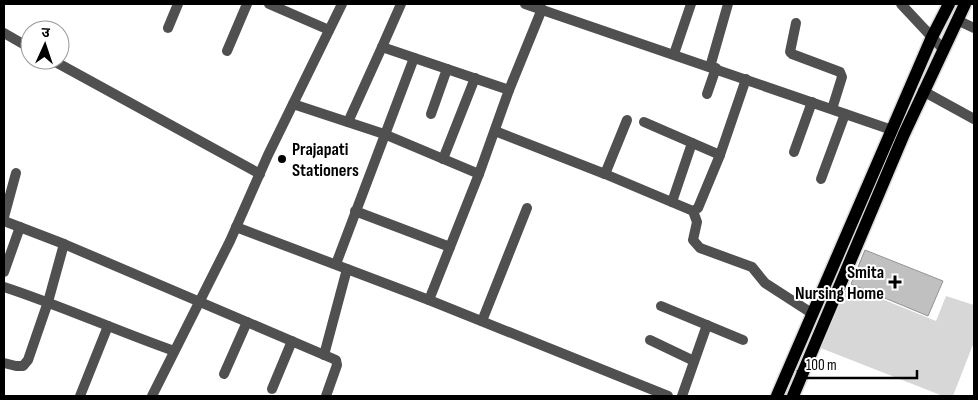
<svg xmlns="http://www.w3.org/2000/svg" width="978" height="400" viewBox="0 0 978 400" font-family="'Sofia Sans Condensed','Noto Sans Devanagari',sans-serif">
<style>
.green{fill:#d7d7d7}
.building{fill:#c0c0c0;stroke:#949494}
.lines{fill:none;stroke-linecap:round;stroke-linejoin:round}
.primary-casing{stroke:#dbdbdb;stroke-width:15}
.minor{stroke:#505050;stroke-width:10}
.primary{stroke:#000;stroke-width:12}
.poi-dot{fill:#000;stroke:#fff;stroke-width:2}
.labels{text-anchor:middle;stroke-width:4;stroke-linejoin:round;paint-order:stroke}
.poi-label{font-size:18px;font-weight:bold;fill:#000;stroke:#fff;text-anchor:start}
</style>
<rect width="100%" height="100%" fill="#fff"/>
<!-- green -->
<path class="green" d="M845 284 936 321 946 296 974 305V342L953 396H943L818 347Z"/>
<!-- building -->
<path class="building" d="M865 250 943 281 928 316 851 284Z"/>
<g class="lines">
<!-- primary casing -->
<g class="primary-casing">
<g id="primary">
<path d="M777 396 932 37 949 4"/>
<path d="M793 396 904 134 965 4"/>
</g>
</g>
<!-- minor -->
<g class="minor">
<path d="M269 4 329 30"/>
<path d="M525 4 892 130"/>
<path d="M901 4 944 50"/>
<path d="M957 20 974 28"/>
<path d="M796 23 790 52 792 54 840 72 842 77 832 109"/>
<path d="M168 28 178 4"/>
<path d="M4 33 30 48"/>
<path d="M382 47 401 4"/>
<path d="M227 51 247 4"/>
<path d="M674 54 691 4"/>
<path d="M52 60 260 174"/>
<path d="M710 67 728 4"/>
<path d="M509 90 542 9"/>
<path d="M923 91 974 119"/>
<path d="M707 94 716 68"/>
<path d="M293 104 384 134 479 174"/>
<path d="M431 114 447 69"/>
<path d="M348 122 382 47 509 90 479 174 429 300"/>
<path d="M644 122 720 155 746 79"/>
<path d="M495 131 605 174 693 211 698 208 720 155"/>
<path d="M794 152 812 102"/>
<path d="M443 159 475 78"/>
<path d="M605 174 627 120"/>
<path d="M821 179 845 114"/>
<path d="M672 202 692 143"/>
<path d="M355 211 450 247"/>
<path d="M693 211 697 222 693 240 700 248 752 267 765 283 813 314"/>
<path d="M4 217 16 173"/>
<path d="M4 221 64 244 336 360 337 365 326 396"/>
<path d="M236 227 429 300 668 396"/>
<path d="M336 264 414 58"/>
<path d="M4 272 20 227"/>
<path d="M4 287C62 306 117 331 174 351"/>
<path d="M661 306 743 340"/>
<path d="M482 321 527 208"/>
<path d="M650 340 694 361"/>
<path d="M324 355 347 269"/>
<path d="M4 363 16 366H23L28 360 48 302 64 244"/>
<path d="M224 374 247 322"/>
<path d="M272 389 292 341"/>
<path d="M80 396 108 326"/>
<path d="M152 396 230 241 268 155 342 4"/>
<path d="M682 396 707 325"/>
</g>
<!-- primary -->
<use href="#primary" class="primary"/>
</g>
<!-- markers -->
<g class="poi-dot">
<circle cx="282" cy="159" r="5"/>
<path d="M892.5 274.5h5v5h5v5h-5v5h-5v-5h-5v-5h5z"/>
</g>
<g class="labels">
<!-- poi labels -->
<g class="poi-label">
<text x="292" y="155">Prajapati<tspan x="292" dy="21">Stationers</tspan></text>
<text x="884" y="278" text-anchor="end">Smita<tspan x="884" dy="21">Nursing Home</tspan></text>
</g>
</g>
<!-- border -->
<rect width="978" height="400" fill="none" stroke="#000000" stroke-width="10"/>
<!-- north arrow -->
<g transform="translate(45 45) rotate(3)"><circle r="24" fill="#ffffff" stroke="#999999"/>
<path d="M0-4L9 19L0 12L-9 19Z" fill="#000000"/>
<text y="-8" font-size="14" font-weight="bold" text-anchor="middle" fill="#000000">उ</text>
</g>
<!-- scale -->
<path d="M798 370v8h119v-8" fill="none" stroke="#000000" stroke-width="2.5"/>
<text x="806" y="370" font-size="15" fill="#000000" stroke="#ffffff" stroke-width="4" paint-order="stroke">100 m</text>
</svg>
